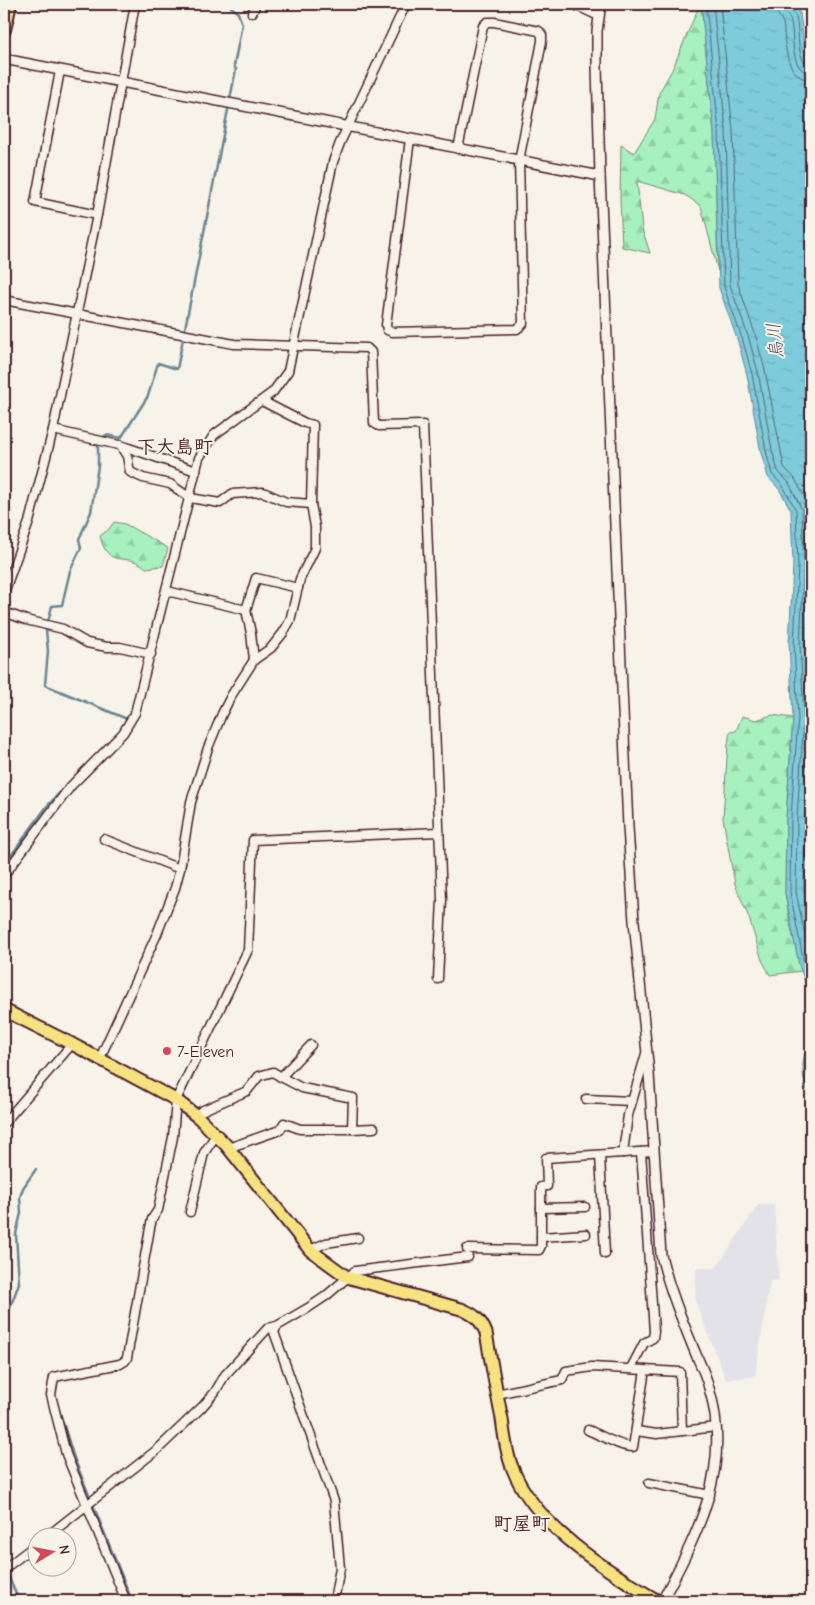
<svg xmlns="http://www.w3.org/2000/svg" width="815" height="1605" viewBox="0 0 815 1605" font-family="'Comic Neue','Klee One',sans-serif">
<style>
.built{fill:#e3e2e9}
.forest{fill:url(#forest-firs);stroke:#788875}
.water{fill:url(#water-ripples);stroke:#698695}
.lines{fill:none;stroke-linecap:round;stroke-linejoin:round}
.shore{stroke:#5e6471;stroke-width:1}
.stream{stroke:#698695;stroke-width:2.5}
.minor-casing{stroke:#4a1f2b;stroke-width:11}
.tertiary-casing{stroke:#4a1f2b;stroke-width:12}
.primary-casing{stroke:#4a1f2b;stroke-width:15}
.trunk-casing{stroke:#4a1f2b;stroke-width:16}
.minor{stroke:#f7f3e8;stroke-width:8}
.tertiary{stroke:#f7f3e8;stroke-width:9}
.primary{stroke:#f7e281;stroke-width:11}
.trunk{stroke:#f7e281;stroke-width:12}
.poi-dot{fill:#d1495b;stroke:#f7f3e8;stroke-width:2}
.labels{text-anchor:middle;stroke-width:4;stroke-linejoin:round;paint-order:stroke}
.poi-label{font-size:16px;fill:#4a1f2b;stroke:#f7f3e8;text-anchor:start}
.water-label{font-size:18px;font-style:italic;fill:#595360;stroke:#f7f3e8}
.quarter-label{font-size:19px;font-weight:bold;fill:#4a1f2b;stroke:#f7f3e8}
</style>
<defs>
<pattern id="forest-firs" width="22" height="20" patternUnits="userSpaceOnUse" patternTransform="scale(1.25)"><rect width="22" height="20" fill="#a7f1bf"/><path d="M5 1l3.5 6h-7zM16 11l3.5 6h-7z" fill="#91cea4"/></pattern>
<pattern id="water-ripples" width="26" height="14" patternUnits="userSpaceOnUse" patternTransform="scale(1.25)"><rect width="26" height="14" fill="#7dcbdb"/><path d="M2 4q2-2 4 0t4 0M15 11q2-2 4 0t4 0" fill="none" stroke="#6eaebc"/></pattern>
</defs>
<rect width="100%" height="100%" fill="#f7f3e8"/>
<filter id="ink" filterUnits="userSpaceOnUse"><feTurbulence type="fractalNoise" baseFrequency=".02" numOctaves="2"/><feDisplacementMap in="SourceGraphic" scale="10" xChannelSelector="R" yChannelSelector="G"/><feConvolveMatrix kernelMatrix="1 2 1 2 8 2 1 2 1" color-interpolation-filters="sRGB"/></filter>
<g filter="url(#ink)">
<!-- built -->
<path class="built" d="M759 1204 774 1205 779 1280 770 1281 755 1376 726 1380 695 1301 696 1268H716Z"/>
<!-- forest -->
<g class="forest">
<path d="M700 4H701L714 132 718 271 701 206 685 195 637 181 642 229 650 253 622 247 620 198 621 145 634 153 655 119 659 93 672 70Z"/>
<path d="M114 522 125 524 168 548 163 566 146 568C126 550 109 572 100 536L109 529Z"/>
<path d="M772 715 793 718 786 817 785 893 791 928 801 971 770 975 762 960 749 918 735 884 730 858 723 818 728 744 730 732 736 731 742 716 756 720Z"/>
</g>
<!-- water -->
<g class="water">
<path d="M701 4H791L800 13 804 44 811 66V999L799 965 785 893 786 817 793 718 789 644 793 565 791 510 779 489 768 477 761 453 747 375 738 342 719 288 714 132Z"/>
<path d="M811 1042V1097C804 1087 801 1070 804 1057 805 1052 809 1047 811 1042Z"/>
</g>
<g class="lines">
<!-- shore -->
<g class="shore">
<path d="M706 4 719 132 724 287 743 341 752 374 766 451 772 474 783 486 796 510 798 565 794 644 798 718 791 817 790 892 804 963 811 984"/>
<path d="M713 4 726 131 730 285 749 339 758 372 772 450 778 471 789 483 802 510 804 565 800 644 804 718 797 817 796 892 811 965"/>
<path d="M720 4 733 131 738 284 756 337 765 370 784 467 795 479 809 505 811 558"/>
<path d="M774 4C775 12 779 15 782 21 784 24 784 30 784 33 786 52 788 79 811 80"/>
<path d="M782 4C782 11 786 12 789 17 797 31 786 71 811 73"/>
<path d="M788 4C789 10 794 12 796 17 800 33 796 52 806 65L811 66"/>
<path d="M811 569 807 644 811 717"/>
<path d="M811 719 805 817 804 891 811 933"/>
</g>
<!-- stream -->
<g class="stream">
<path d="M101 439 106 435 121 438 148 396 158 363 177 369 236 69 234 66 242 24 238 13 228 4"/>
<path d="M98 443V466L91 512 79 539 81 548 70 571 62 605 52 606 46 630 48 651 45 685 127 719 126 721"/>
<path d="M4 865 48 805 67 785"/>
<path d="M4 1307 10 1308 19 1283 16 1234 21 1213 20 1197 23 1188 36 1169"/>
<path d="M55 1397 74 1458 132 1601"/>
<path d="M4 1538 7 1556"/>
<path d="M11 1570 7 1573 19 1601"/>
</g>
<!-- minor casing -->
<g class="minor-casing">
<g id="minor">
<path d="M573 4 599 16"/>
<path d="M252 13 256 4"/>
<path d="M60 71 35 202 97 215"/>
<path d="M410 139 386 325 387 330 392 332 517 329 523 324 519 161 542 41V35L539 31 494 22H487L483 26 458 149"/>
<path d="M4 300 234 344 367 348 371 352 374 423 379 426 423 425 442 900 438 979"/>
<path d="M53 430 123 446 196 471"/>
<path d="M120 445 127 456 130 472 143 478 170 484 190 498 220 503 232 494 263 492 286 502 311 504"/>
<path d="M167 591 246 610"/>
<path d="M4 593 29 522 53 430 97 215 135 4"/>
<path d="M4 612 26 620 63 629 87 643 107 647H120L151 654"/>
<path d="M254 660 251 633 246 610 256 578 298 588"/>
<path d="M104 839 180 869"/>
<path d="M4 875 70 787 123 733 135 713 199 458 214 435 273 392 288 371 333 162 340 143 406 4"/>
<path d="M311 1045 281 1077 302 1088 353 1098 352 1129 374 1128"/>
<path d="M99 1060 157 934 175 888 180 869 191 802 208 748 222 714 231 696 254 660 271 648 283 633 290 621 300 579 315 548V527L311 504 313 425 305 423 262 401"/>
<path d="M586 1099 632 1101"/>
<path d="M196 1115 201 1111 247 1091 259 1076 273 1072 281 1077"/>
<path d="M4 1123 72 1044"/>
<path d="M228 1148 280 1130 284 1123 300 1129H352"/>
<path d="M623 1153 628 1115 646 1054"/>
<path d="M600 1155 605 1254"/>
<path d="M541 1208 585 1207"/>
<path d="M190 1212 204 1153 216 1135"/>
<path d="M541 1237 586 1234"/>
<path d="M467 1249 539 1250 541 1246V1187L547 1186 546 1158 654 1151"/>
<path d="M310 1250 326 1243 358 1238"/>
<path d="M277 1326 274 1332 334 1501 340 1568 334 1601"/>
<path d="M631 1368 644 1343 653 1338 654 1331 641 1152"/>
<path d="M497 1394 562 1380 566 1371 592 1367 680 1372 682 1431"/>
<path d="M588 1430C601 1435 620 1447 633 1447L645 1370"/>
<path d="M636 1431 657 1434 716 1427"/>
<path d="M649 1483 710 1495"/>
<path d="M45 1538 158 1449 202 1407 215 1392 225 1375 268 1328 277 1326 308 1308 326 1296 355 1271 468 1257"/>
<path d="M4 1569 38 1543"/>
<path d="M126 1601 66 1454 51 1395 54 1377 120 1364 125 1361 127 1358 150 1228 152 1219 158 1210 173 1137 176 1100 248 950 253 840 439 832"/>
</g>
</g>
<!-- tertiary casing -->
<g class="tertiary-casing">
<g id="tertiary">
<path d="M601 4 597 31V66L600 176 628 827 634 921 649 1074 661 1255C669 1289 682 1320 695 1352 700 1364 706 1375 709 1388 733 1467 698 1533 662 1601"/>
<path d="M4 59 600 176"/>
</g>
</g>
<!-- primary casing -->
<g class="primary-casing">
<path id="primary" d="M4 1010 72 1044 176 1100 199 1118 226 1145 310 1250 347 1277 461 1309C474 1314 481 1320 486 1333 491 1361 496 1390 502 1419 504 1435 506 1452 512 1467 534 1526 606 1570 658 1601"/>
</g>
<!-- trunk casing -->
<g class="trunk-casing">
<path id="trunk" d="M4 30 10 4"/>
</g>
<!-- minor -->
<use href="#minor" class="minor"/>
<!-- tertiary -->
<use href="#tertiary" class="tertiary"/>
<!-- primary -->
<use href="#primary" class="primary"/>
<!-- trunk -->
<use href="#trunk" class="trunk"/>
</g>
</g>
<!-- markers -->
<circle class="poi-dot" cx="167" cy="1051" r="5"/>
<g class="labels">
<!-- poi labels -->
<g class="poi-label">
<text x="177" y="1057">7-Eleven</text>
</g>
<!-- water labels -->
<g class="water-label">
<text transform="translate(775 341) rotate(-96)" y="6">烏川</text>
</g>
<!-- quarter labels -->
<g class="quarter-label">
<text x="175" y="453">下大島町</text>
<text x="522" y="1530">町屋町</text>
</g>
</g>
<!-- margin -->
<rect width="815" height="1605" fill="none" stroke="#f7f3e8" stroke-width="20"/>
<rect x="10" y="10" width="795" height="1585" fill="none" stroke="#4a1f2b" stroke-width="2" filter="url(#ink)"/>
<!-- north arrow -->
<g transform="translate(52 1552) rotate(80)"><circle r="24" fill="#f7f3e8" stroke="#b29e9c"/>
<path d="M0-4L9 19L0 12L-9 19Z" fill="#d1495b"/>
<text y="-8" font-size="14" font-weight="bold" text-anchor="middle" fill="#4a1f2b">N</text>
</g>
</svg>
